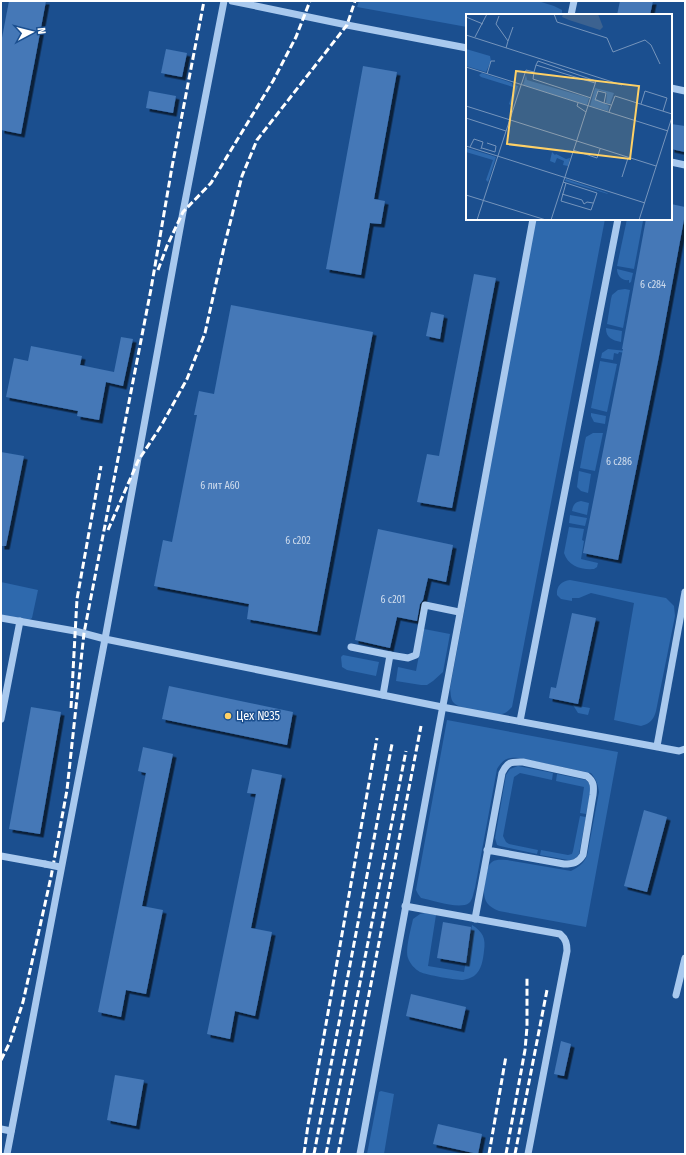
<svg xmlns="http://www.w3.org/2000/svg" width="686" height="1155" viewBox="0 0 686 1155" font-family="'Fira Sans Condensed',sans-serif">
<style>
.green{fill:#2e69ad}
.building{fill:#4478b7;filter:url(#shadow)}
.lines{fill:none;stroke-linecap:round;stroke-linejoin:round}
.minor{stroke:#a9c9ee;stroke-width:7}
.rail{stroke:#fff;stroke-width:3;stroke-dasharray:7 3;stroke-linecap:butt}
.minor-bridge{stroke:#a9c9ee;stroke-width:7}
.poi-dot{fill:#ffd166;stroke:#1b4f8f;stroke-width:1.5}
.labels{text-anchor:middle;stroke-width:3;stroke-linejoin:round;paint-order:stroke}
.number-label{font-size:10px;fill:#d0dded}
.poi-label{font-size:12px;fill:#fff;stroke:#1b4f8f;text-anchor:start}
.inset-road{fill:none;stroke:#7695bc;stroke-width:1}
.view{fill:#ffd166;fill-opacity:0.15;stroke:#ffd166;stroke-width:2}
.inset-edge{fill:none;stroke:#fff;stroke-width:2}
</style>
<defs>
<filter id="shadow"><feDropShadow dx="3.5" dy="3.5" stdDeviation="0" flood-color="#0009"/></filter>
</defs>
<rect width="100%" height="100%" fill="#1b4f8f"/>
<!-- green -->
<g class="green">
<path d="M359 1H538L554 6 562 10V15H467V27L357 7Z"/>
<path d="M533 219H605L512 707C509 710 507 713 502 714 494 716 459 709 454 703 450 699 451 693 450 688L477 542 475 534Z"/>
<path d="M627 219 643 221 634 269 617 266Z"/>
<path d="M617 269 633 273 631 282 629 283V280C622 281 617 276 617 269Z"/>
<path d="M625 289 630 290 623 328 607 324 611 299 612 295 618 290Z"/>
<path d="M606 328 622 331 621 342C612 340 606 338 606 328Z"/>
<path d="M608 349 626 351 625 353 619 352 618 354 614 353 613 360 601 358 602 353Z"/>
<path d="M600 361 617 364 607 412 591 408Z"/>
<path d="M591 413 606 416 605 424 594 422 591 416Z"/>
<path d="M593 433H603L595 471 580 468 585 441 586 437Z"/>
<path d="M579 471 591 474 588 493 581 491 577 487Z"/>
<path d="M581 501 589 503 587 515 572 511C573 505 575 502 581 501Z"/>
<path d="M570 515 587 518 585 526 569 523Z"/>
<path d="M569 527 584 529 582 540 584 541 581 559 598 563 597 567 594 569C581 570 568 566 564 553Z"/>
<path d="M570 580 666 598 674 606 675 616 656 711C654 719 650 724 641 726L614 720 634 603 591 593 579 598H572V601L561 599 557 595C556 586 562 581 570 580Z"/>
<path d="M1 582 38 590 32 618 29 620 1 615Z"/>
<path d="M424 629 450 634 443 672 433 681 427 685H421L396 681 398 667 416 671Z"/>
<path d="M343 655 379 662 376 676 347 670 342 667 341 657Z"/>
<path d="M573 705 590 708 588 715 578 713Z"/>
<path d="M447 720 618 752 586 927 499 911C481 904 483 893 486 877 487 872 487 866 492 862 496 859 502 860 507 860L571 871C579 867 583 864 587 856L599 792C598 784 596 779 591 773L524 759C511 757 505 756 497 769L475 888C473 893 473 900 469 903 460 910 432 900 421 898L418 894 416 890Z"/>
<path d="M518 766 553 773 552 780 520 773 514 777 503 836 506 842 509 844 538 850 537 854 500 846 497 845 495 838 506 775 510 769Z"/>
<path d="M557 774 586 780 589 783 591 792 586 814 580 813 584 787 556 781Z"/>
<path d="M580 816 586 817 579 854C576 858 574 860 568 860L540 855 541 850 568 855 572 854 573 851Z"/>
<path d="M425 913 436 915 428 966 464 972 472 925C483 932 486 938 484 951 483 959 482 970 474 976 471 978 467 979 463 980 456 980 426 975 420 972 415 969 410 964 408 958 405 949 411 929 413 919L420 914Z"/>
<path d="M381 1091 394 1094 384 1154H367L379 1092Z"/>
</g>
<!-- building -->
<g class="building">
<path d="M9 1H46L21 134 1 130V43Z"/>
<path d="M620 1H653L650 15H617Z"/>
<path d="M166 49 187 53 182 77 161 73Z"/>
<path d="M363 66 397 72 374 199 385 201 381 224 370 223 361 275 326 269Z"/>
<path d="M149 91 176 96 173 113 146 108Z"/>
<path d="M671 124 685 126V152L671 149Z"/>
<path d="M671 204 685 207V214L659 356 618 560 583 553 623 349H622L646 219H671Z"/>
<path d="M474 274 496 278 452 508 417 502 427 454 439 456Z"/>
<path d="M231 305 373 332 317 632 247 619 249 604 154 586 163 540 172 542 197 415H194L199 391 214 394Z"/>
<path d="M431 312 444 315 440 339 426 336Z"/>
<path d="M121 337 133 339 123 386 106 382 99 420 77 416 78 411 6 397 14 358 28 361 31 346 82 356 80 365 114 372Z"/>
<path d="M1 452 24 456 6 546H1Z"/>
<path d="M378 529 453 545 446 582 428 578 423 600 420 604 417 621 397 617 390 648 355 640Z"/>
<path d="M572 613 596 618 578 704 549 698 551 687 556 688Z"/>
<path d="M169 686 293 712 287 745 162 719Z"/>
<path d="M31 707 61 712 40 834 9 829Z"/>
<path d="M143 747 173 754 142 906 163 910 146 994 126 990 121 1017 98 1012 146 773 138 771Z"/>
<path d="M252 769 282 775 251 928 272 932 255 1016 235 1011 230 1039 207 1034 256 794 247 793Z"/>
<path d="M644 810 667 817 647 892 624 886Z"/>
<path d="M443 922 471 927 466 963 437 958Z"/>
<path d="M411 994 466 1007 461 1029 406 1016Z"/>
<path d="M561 1041 571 1044 564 1076 554 1074Z"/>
<path d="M115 1075 144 1080 136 1126 107 1120Z"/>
<path d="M438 1124 482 1134 478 1154 433 1144Z"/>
</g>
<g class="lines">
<!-- minor -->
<g class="minor">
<path d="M232 1 347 25 467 48"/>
<path d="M571 15 574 1"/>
<path d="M671 88 685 91"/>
<path d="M671 162 685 165"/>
<path d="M1 618 75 631 105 639 442 707 679 751 685 749"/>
<path d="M351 647 390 655"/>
<path d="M383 695 390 655 408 658 416 655 425 605 459 612"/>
<path d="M1 719 20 621"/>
<path d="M520 721 618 219"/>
<path d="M657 746 685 592"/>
<path d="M1 856 45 864"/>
<path d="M405 906 560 934C566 939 567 944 567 951L528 1154"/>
<path d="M475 919 502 773C508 761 511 762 523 762L587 776C594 781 594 787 593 795L583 855C578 863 573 864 564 864L487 850"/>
<path d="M676 995 685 958"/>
<path d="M1 1129 11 1131"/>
<path d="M7 1154 105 639 183 212 224 1"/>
<path d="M360 1154 533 219"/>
</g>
<!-- rail -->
<g class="rail">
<path d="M158 270 167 246 183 212 211 183 273 81 296 37 310 1"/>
<path d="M108 530 138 461 161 426 187 379 205 333 225 243 242 176 257 140 347 25 355 1"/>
<path d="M71 708 77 599 101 466"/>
<path d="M1 1060 10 1042 23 1002 51 877 67 790 84 633 151 289 172 167 204 1"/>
<path d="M304 1154 308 1125 377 738"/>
<path d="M314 1154 392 744"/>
<path d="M326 1154 406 751"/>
<path d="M338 1154 421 726"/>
<path d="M489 1154 506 1056"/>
<path d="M506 1154 525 1050 527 1027V978"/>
<path d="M515 1154 547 990"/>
</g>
<!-- minor-bridge -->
<path class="minor-bridge" d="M45 864 60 867"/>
</g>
<!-- markers -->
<circle class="poi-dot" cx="228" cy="716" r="4"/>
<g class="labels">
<!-- number labels -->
<g class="number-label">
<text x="653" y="288">6 с284</text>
<text x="619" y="465">6 с286</text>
<text x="220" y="489">6 лит А60</text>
<text x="298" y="544">6 с202</text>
<text x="393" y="603">6 с201</text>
</g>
<!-- poi labels -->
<g class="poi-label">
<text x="236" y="720">Цех №35</text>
</g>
</g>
<!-- overview -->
<g transform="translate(466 14)">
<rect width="206" height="206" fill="#1b4f8f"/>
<path d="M0 35 24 42 25 47 20 58 0 52ZM16 59 46 69 47 73 15 63 13 61ZM60 61 61 66 123 84 121 91 57 71ZM49 71 52 72 46 92 43 90ZM129 74 148 79 144 90 140 89 141 79 133 76 129 84 143 92 142 97 124 92ZM1 134 30 143 22 168 20 166 27 146 0 138ZM86 138 89 141 90 140 100 145 104 144 102 152 97 151 98 147 91 144 89 149 84 147ZM100 165 141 179 142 180 99 167Z" fill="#2e69ad"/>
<path d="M97 0H132L137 13 134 16 103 6 96 3Z" fill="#3c6290"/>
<path class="inset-road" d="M88 0 91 8 141 24 147 38 179 26 185 31 194 50M33 2 30 10 42 27 40 34M0 3 17 10M0 21 156 71M9 23 21 0M42 27 47 13M70 51 72 47 130 67 85 206M0 53 202 117M68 58 67 65 125 84M21 60 25 47H29M112 89 111 92 120 98M138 89 140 79 132 77 129 86H130L138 89 145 91M175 90 179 77 201 84 197 97M0 92 190 152M143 98 149 82 206 100M0 104 40 117M0 132 179 189M4 133 8 125 17 128 15 135M16 134 29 138 30 132 21 129M107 136 131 144 134 135M156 163 162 144M97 168 100 169 131 179 125 196 95 187 100 169M96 180 116 186 118 190 121 188 127 189M0 181 80 206M11 206 60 56 68 58 70 51 129 69M173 206 206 103"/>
<path class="view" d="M50 57 173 72 164 145 41 130Z"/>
<rect width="206" height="206" class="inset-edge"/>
</g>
<!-- border -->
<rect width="686" height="1155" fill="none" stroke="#ffffff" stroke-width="4"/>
<!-- north arrow -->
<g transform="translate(32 32) rotate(83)" stroke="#1b4f8f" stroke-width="3" paint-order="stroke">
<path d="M0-3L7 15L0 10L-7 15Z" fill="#ffffff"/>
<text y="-6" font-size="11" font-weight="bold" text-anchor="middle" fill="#ffffff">N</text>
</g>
</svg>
